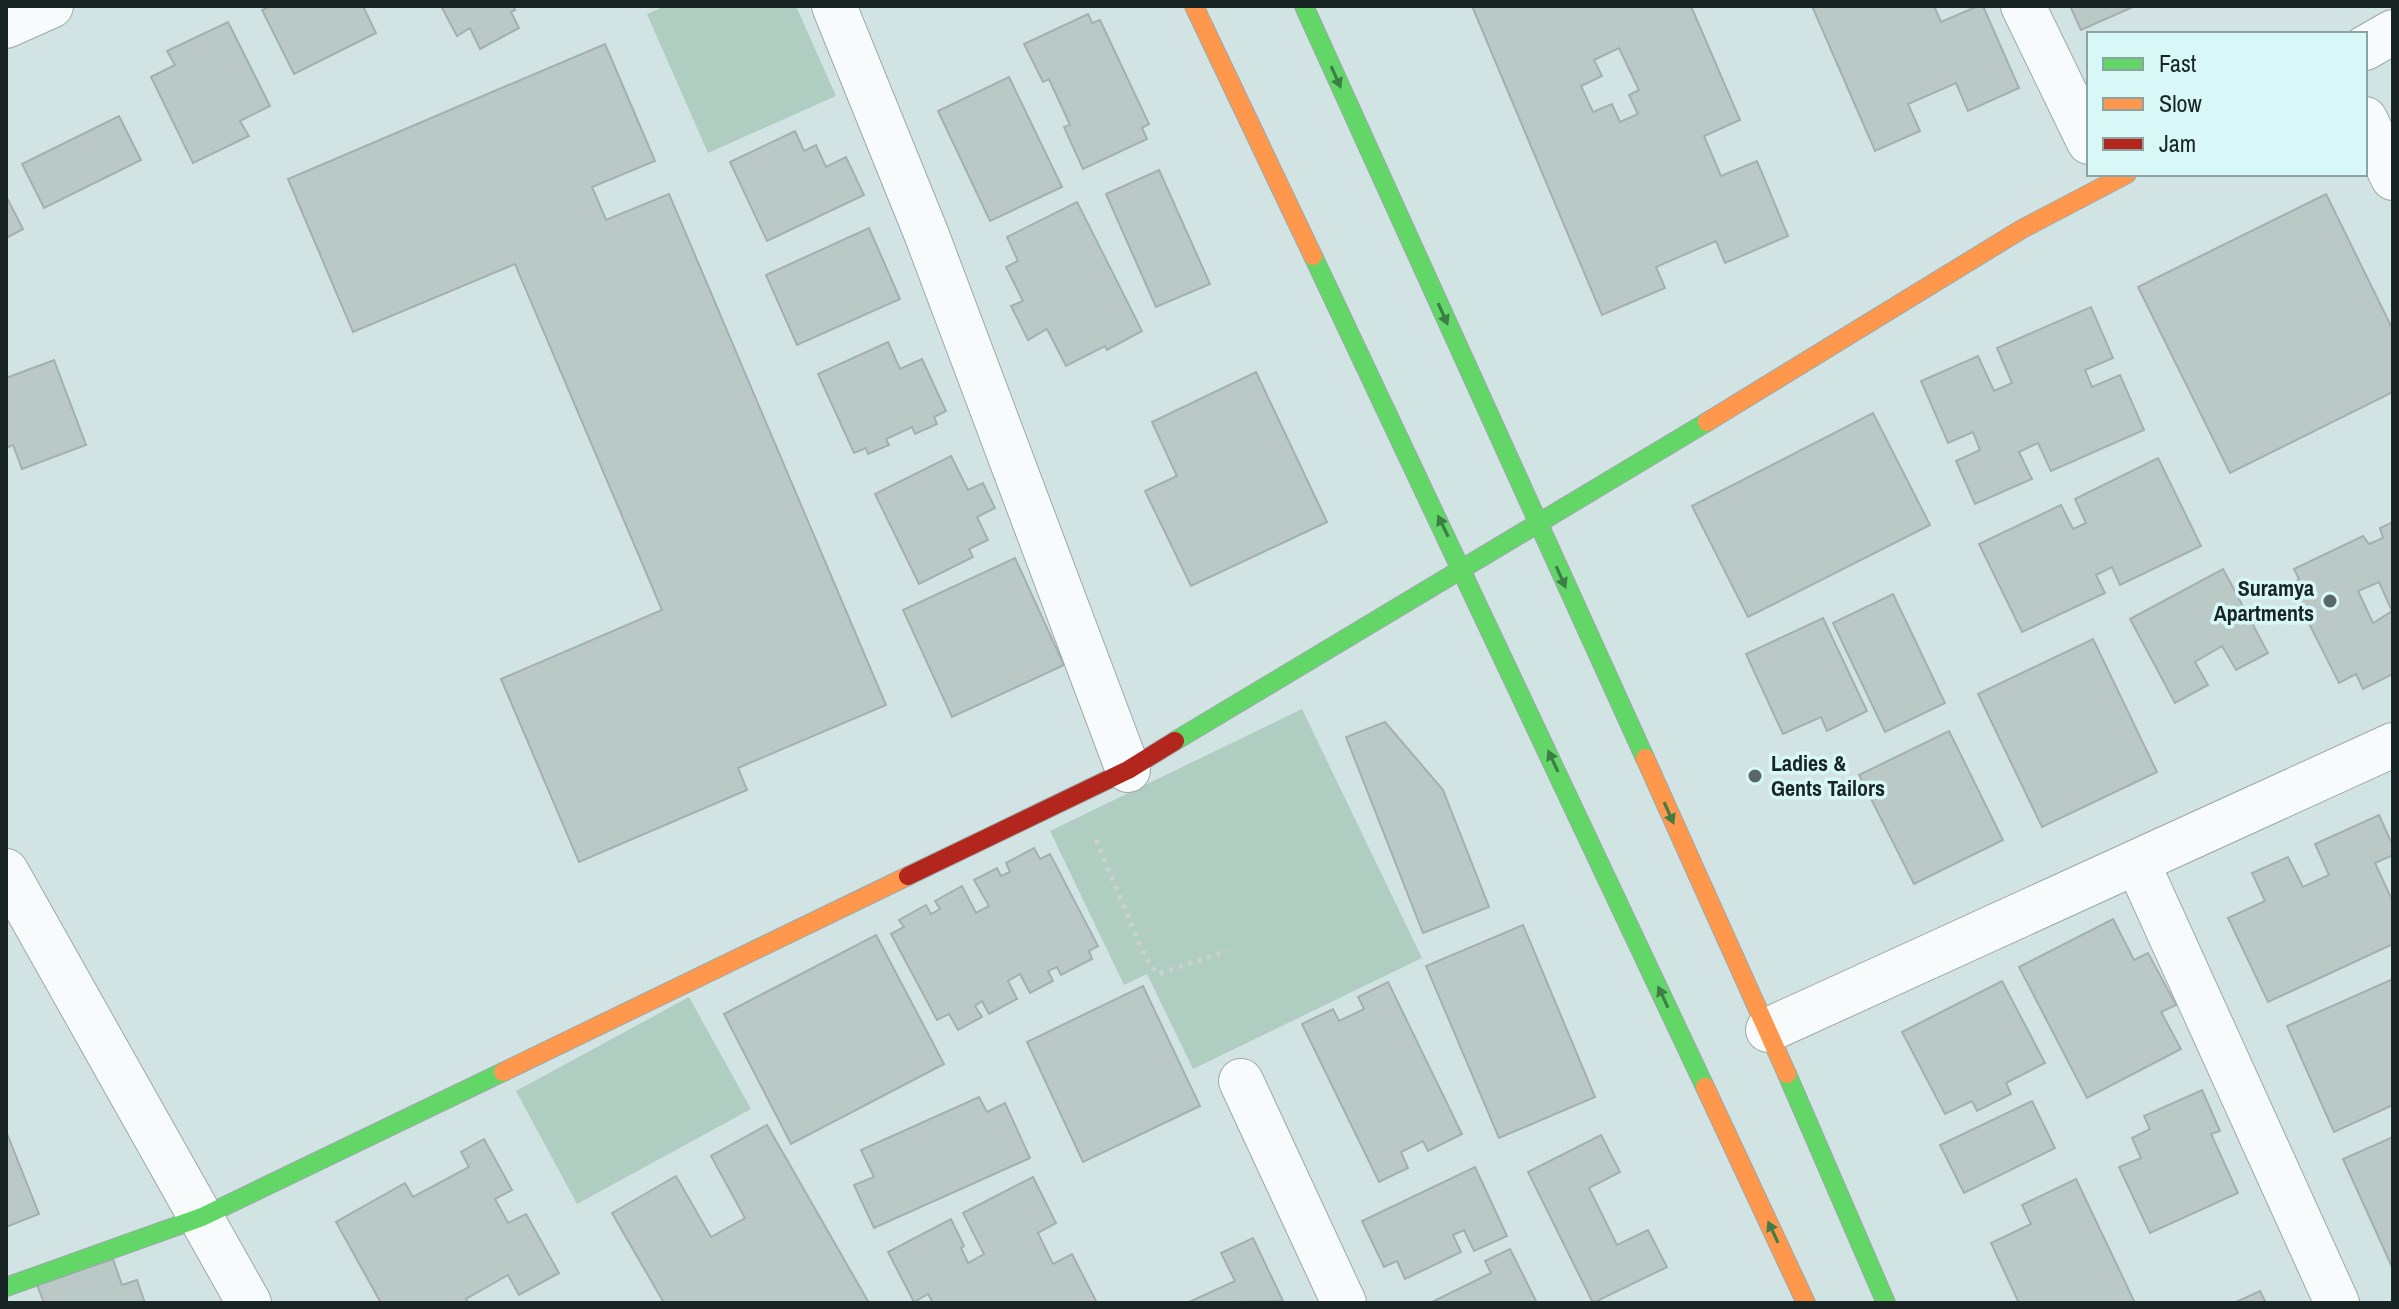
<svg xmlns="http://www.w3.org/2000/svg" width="2399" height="1309" viewBox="0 0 2399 1309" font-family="'Archivo Narrow',sans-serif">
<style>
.green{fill:#afcec1}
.building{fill:#bac8c6;stroke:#a3b0af;stroke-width:2;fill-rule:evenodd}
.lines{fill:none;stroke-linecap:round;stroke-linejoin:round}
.street-casing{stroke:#9ca9a9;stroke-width:46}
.fast-casing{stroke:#9ca9a9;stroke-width:20}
.slow-casing{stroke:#9ca9a9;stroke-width:20}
.jam-casing{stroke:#9ca9a9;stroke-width:20}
.path{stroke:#cbd0d0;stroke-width:5;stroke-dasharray:4 6;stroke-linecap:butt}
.street{stroke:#f8fbfb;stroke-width:44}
.fast{stroke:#63d668;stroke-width:18}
.slow{stroke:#ff974d;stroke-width:18}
.jam{stroke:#b3261e;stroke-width:18}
.oneway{fill:#3e7d46}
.poi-dot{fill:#5a6768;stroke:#d8f7f7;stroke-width:3}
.labels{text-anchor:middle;stroke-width:7;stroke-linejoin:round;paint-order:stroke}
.poi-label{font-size:22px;font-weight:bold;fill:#192425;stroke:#d8f7f7;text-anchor:end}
</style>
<rect width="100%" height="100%" fill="#d2e3e3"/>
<!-- green -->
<g class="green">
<path d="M665 6H796L836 96 708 153 647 14Z"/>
<path d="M1302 709 1422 958 1193 1069 1147 974 1124 985 1050 831Z"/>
<path d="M689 997 751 1109 577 1204 516 1091Z"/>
</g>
<!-- building -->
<g class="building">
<path d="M270 6H363L376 33 294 74 262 10Z"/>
<path d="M441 6H513L515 10 511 12 519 28 480 49 470 28 457 36Z"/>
<path d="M1472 6H1691L1740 120 1704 136 1721 176 1757 161 1788 236 1725 263 1716 241 1656 267 1665 288 1602 315ZM1619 48 1639 90 1629 95 1638 114 1620 122 1612 104 1593 112 1581 86 1602 76 1594 60Z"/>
<path d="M1812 6H1934L1941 22 1978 6H1983L2019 88 1968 111 1956 83 1908 104 1920 131 1875 151Z"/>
<path d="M2070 6H2135L2081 30Z"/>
<path d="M1088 14 1092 23 1100 20 1149 124 1142 128 1147 139 1083 169 1064 127 1070 125 1049 79 1043 82 1024 44Z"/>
<path d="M228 22 270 106 240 121 249 136 193 163 151 77 175 65 167 51Z"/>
<path d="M605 44 655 161 592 187 606 220 669 194 886 705 738 768 747 790 579 862 501 679 662 610 515 264 353 332 288 179Z"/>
<path d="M1009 77 1062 187 990 221 938 111Z"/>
<path d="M119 116 141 160 44 208 22 164Z"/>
<path d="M795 131 804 151 816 145 826 167 846 157 864 195 767 241 730 162Z"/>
<path d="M1159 170 1210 284 1156 307 1106 194Z"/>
<path d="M2326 194 2393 330V392L2230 473 2138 287Z"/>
<path d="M6 196 23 229 6 238Z"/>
<path d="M1077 202 1142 331 1107 350 1105 346 1066 366 1047 329 1028 340 1011 306 1023 301 1006 267 1018 261 1007 237Z"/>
<path d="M869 228 900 299 797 345 766 275Z"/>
<path d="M2091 307 2113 358 2085 370 2092 387 2120 375 2144 430 2051 471 2038 443 2019 452 2032 479 1975 504 1956 461 1980 450 1973 432 1948 443 1921 381 1978 356 1994 391 2012 383 1997 348Z"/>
<path d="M888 342 900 369 922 359 946 411 934 417 937 424 915 434 912 427 886 439 889 445 868 454 866 448 854 453 818 374Z"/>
<path d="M54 360 86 445 22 469 13 445 6 448V378Z"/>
<path d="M1256 372 1327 522 1191 586 1145 491 1177 476 1152 422Z"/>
<path d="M1873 413 1930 525 1748 617 1692 506Z"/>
<path d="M951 456 968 490 983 483 995 508 977 517 988 540 969 549 973 557 919 584 875 494Z"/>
<path d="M2158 458 2201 546 2120 585 2112 567 2096 575 2105 593 2022 632 1979 544 2061 505 2073 529 2086 523 2075 499Z"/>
<path d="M2393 522V674L2363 689 2356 674 2339 683 2290 586 2299 579 2294 569 2363 536 2369 544 2383 538 2380 528ZM2379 582 2392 611 2373 623 2358 591Z"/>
<path d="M1015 558 1064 665 952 717 903 610Z"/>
<path d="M2223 569 2268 653 2236 670 2222 646 2195 662 2208 685 2175 703 2130 619Z"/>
<path d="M1893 594 1945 703 1885 732 1833 623Z"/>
<path d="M1823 618 1867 711 1827 731 1821 717 1783 734 1746 654Z"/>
<path d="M2093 639 2157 772 2042 827 1978 694Z"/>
<path d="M1385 722 1443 790 1489 907 1423 933 1346 737Z"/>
<path d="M1949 731 2003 840 1914 884 1859 775Z"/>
<path d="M2379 815 2393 846V855L2375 863 2393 902V944L2268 1002 2228 918 2265 901 2252 873 2288 857 2303 887 2329 875 2315 844Z"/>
<path d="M1034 848 1040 859 1050 854 1098 946 1089 951 1092 959 1061 975 1057 967 1048 971 1053 981 1030 993 1020 974 1008 981 1017 999 989 1014 982 1001 975 1006 982 1017 958 1030 949 1014 937 1020 891 934 904 927 899 920 926 905 931 914 940 909 935 901 962 886 976 913 989 906 974 880 997 868 1001 876 1010 872 1006 863Z"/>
<path d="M2113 919 2134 960 2148 953 2176 1005 2161 1012 2181 1049 2087 1098 2019 967Z"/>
<path d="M1523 925 1595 1097 1499 1138 1426 966Z"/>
<path d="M876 935 944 1064 791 1144 724 1014Z"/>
<path d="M2393 979V1105L2334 1132 2287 1026Z"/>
<path d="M2002 981 2045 1063 2006 1083 2011 1094 1977 1111 1972 1101 1945 1114 1902 1032Z"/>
<path d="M1388 982 1462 1134 1428 1151 1423 1141 1401 1152 1408 1168 1379 1182 1302 1024 1333 1009 1339 1021 1364 1009 1358 997Z"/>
<path d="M1143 986 1200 1106 1083 1162 1027 1042Z"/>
<path d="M2202 1090 2220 1131 2211 1134 2238 1193 2150 1233 2119 1167 2141 1158 2132 1138 2150 1129 2144 1116Z"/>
<path d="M979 1097 987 1112 1005 1103 1030 1158 874 1228 854 1185 874 1177 861 1150Z"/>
<path d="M2032 1101 2055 1148 1964 1193 1940 1145Z"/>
<path d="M767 1125 869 1303H664L612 1213 676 1176 711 1237 745 1218 711 1156Z"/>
<path d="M6 1131 39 1214 6 1227Z"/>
<path d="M1601 1135 1620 1172 1589 1188 1617 1245 1648 1230 1667 1267 1593 1303 1528 1172Z"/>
<path d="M2393 1137V1269L2343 1159Z"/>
<path d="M484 1139 512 1190 495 1199 508 1223 526 1214 559 1273 519 1295 508 1275 466 1299 468 1303H381L336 1222 405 1183 413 1197 469 1167 461 1152Z"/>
<path d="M1475 1167 1507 1236 1474 1251 1464 1230 1453 1235 1461 1252 1405 1279 1397 1261 1384 1267 1362 1221Z"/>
<path d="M1033 1177 1056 1223 1038 1233 1053 1264 1072 1254 1097 1303H933L928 1294 914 1302 888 1252 951 1219 964 1246 961 1248 968 1263 984 1254 963 1213Z"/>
<path d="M2076 1179 2135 1303H2019L1991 1243 2031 1224 2022 1205Z"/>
<path d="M1253 1238 1283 1301 1187 1303 1235 1281 1221 1253Z"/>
<path d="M1510 1249 1537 1303H1430L1491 1273 1485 1261Z"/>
<path d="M113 1259 122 1285 137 1280 145 1303H44L37 1285Z"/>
<path d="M2260 1291 2266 1303H2234Z"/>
</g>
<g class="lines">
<!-- street casing -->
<g class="street-casing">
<g id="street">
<path d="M834 6 926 233 1128 770"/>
<path d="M2023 6 2089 142"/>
<path d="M6 26 51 6"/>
<path d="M2365 48 2393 32"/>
<path d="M2365 119 2393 178"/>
<path d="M2137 862 2337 1303"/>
<path d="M6 871 249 1303"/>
<path d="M1768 1030 2393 745"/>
<path d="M1241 1081 1344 1303"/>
</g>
</g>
<!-- fast casing -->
<g class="fast-casing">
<g id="fast">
<path d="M1304 6 1645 758"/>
<path d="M1313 256 1705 1087"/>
<path d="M1175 741 1707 422"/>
<path d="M1787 1074 1886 1303"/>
<path d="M6 1287 202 1217 503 1072"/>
</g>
</g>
<!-- slow casing -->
<g class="slow-casing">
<g id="slow">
<path d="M1194 6 1313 256"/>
<path d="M1707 422 2022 229 2127 174"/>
<path d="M1645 758 1787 1074"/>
<path d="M503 1072 908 876"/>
<path d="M1705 1087 1806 1303"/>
</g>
</g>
<!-- jam casing -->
<g class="jam-casing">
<path id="jam" d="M908 876 1128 770 1175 741"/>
</g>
<!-- path -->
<path class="path" d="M1096 840 1145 957 1158 974 1227 951"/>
<!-- street -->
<use href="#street" class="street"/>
<!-- fast -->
<use href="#fast" class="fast"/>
<!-- slow -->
<use href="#slow" class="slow"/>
<!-- jam -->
<use href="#jam" class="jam"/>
</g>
<!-- one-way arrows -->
<defs><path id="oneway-solid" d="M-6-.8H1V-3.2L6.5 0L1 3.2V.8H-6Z" transform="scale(2)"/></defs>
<g class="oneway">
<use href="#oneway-solid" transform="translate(1336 77) rotate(66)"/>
<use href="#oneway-solid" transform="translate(1443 314) rotate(66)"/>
<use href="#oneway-solid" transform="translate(1443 526) rotate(-116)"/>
<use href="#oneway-solid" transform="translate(1561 577) rotate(66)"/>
<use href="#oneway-solid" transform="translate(1553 761) rotate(-115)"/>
<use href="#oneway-solid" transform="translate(1669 813) rotate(66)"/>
<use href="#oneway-solid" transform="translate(1663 997) rotate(-115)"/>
<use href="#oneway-solid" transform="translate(1773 1232) rotate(-115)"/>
</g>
<!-- markers -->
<g class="poi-dot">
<circle cx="2330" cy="601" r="8"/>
<circle cx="1755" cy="776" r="8"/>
</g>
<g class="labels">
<!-- poi labels -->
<g class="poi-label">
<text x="2314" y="596">Suramya<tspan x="2314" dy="25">Apartments</tspan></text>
<text x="1771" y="771" text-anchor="start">Ladies &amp;<tspan x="1771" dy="25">Gents Tailors</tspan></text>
</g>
</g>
<!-- border -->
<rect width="2399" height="1309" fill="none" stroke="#192425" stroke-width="16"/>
<!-- legend -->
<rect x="2087" y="32" width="280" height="144" fill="#d8f7f7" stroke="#8ca3a3" stroke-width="2"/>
<rect x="2103" y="58" width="40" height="12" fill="#63d668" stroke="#8ca3a3" stroke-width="2"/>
<text x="2159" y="72" font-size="24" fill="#192425">Fast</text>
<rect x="2103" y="98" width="40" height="12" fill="#ff974d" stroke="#8ca3a3" stroke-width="2"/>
<text x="2159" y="112" font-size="24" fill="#192425">Slow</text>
<rect x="2103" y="138" width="40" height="12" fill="#b3261e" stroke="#8ca3a3" stroke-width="2"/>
<text x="2159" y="152" font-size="24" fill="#192425">Jam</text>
</svg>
